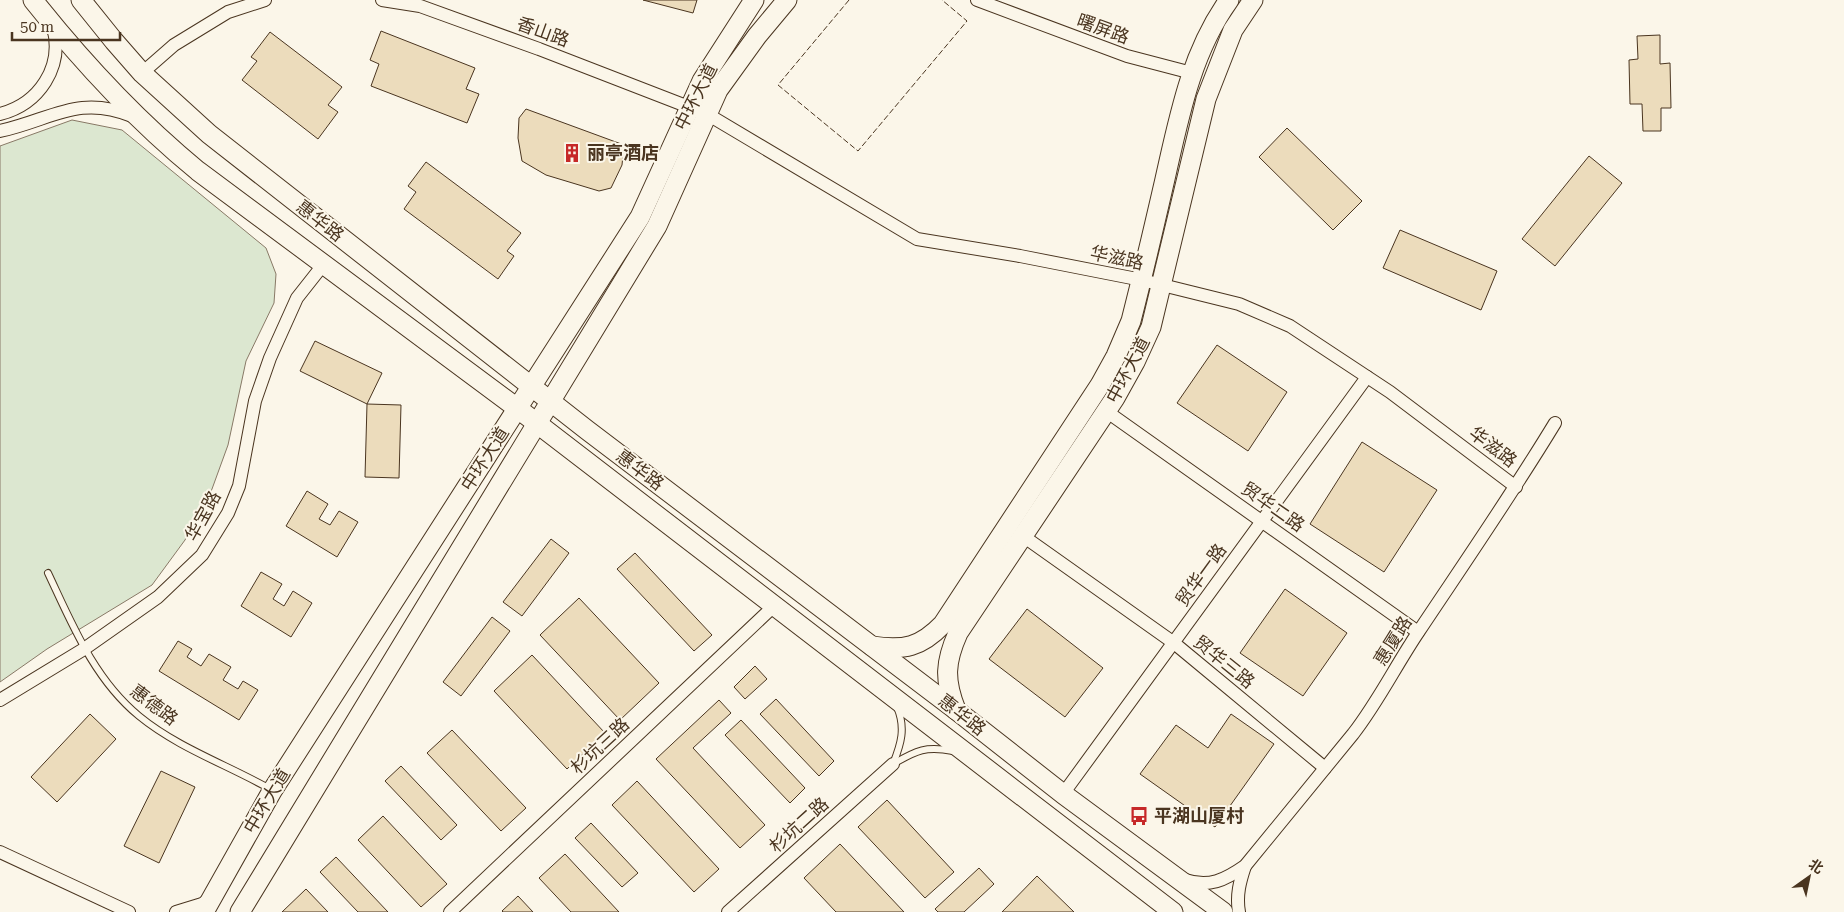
<svg xmlns="http://www.w3.org/2000/svg" width="1844" height="912" viewBox="0 0 1844 912" font-family="'Roboto Serif','Noto Sans SC',serif">
<style>
.green{fill:#dce7d0;stroke:#887966}
.building{fill:#ecdcbc;stroke:#4a3520}
.lines{fill:none;stroke-linecap:round;stroke-linejoin:round}
.lane-casing{stroke:#4a3520;stroke-width:8}
.street-casing{stroke:#4a3520;stroke-width:14}
.secondary-casing{stroke:#4a3520;stroke-width:21}
.lane{stroke:#fbf6e9;stroke-width:6}
.street{stroke:#fbf6e9;stroke-width:12}
.secondary{stroke:#fbf6e9;stroke-width:19}
.fence{stroke:#4a3520;stroke-width:1;stroke-dasharray:6 2.5;stroke-linecap:butt}
.labels{text-anchor:middle;stroke-width:4;stroke-linejoin:round;paint-order:stroke}
.street-label{font-size:18px;fill:#4a3520;stroke:#fbf6e9}
.poi-label{font-size:18px;font-weight:bold;fill:#4a3520;stroke:#fbf6e9;text-anchor:start}
</style>
<rect width="100%" height="100%" fill="#fbf6e9"/>
<!-- green -->
<path class="green" d="M72 120 122 130 266 248 276 274 274 303 246 361 228 445 212 489 185 540 152 585 47 649 0 682V146Z"/>
<!-- building -->
<g class="building">
<path d="M643 0H697L693 13Z"/>
<path d="M381 31 475 68 466 89 479 94 467 123 371 86 379 64 370 60Z"/>
<path d="M270 32 342 87 328 105 338 112 318 139 242 80 257 61 251 57Z"/>
<path d="M1660 35V64L1670 63 1671 108H1661V131H1643L1642 104H1630L1629 60 1638 59 1637 36Z"/>
<path d="M526 109 624 145 622 165 611 188 599 191 546 175 522 161 518 138 519 118Z"/>
<path d="M1287 128 1362 201 1333 230 1259 157Z"/>
<path d="M1589 156 1622 183 1555 266 1522 239Z"/>
<path d="M426 162 521 233 507 251 514 256 498 279 404 209 416 192 408 186Z"/>
<path d="M1400 230 1497 271 1481 310 1383 268Z"/>
<path d="M315 341 382 373 367 404 300 371Z"/>
<path d="M1217 345 1287 392 1248 451 1177 403Z"/>
<path d="M367 404 401 405 399 478 365 477Z"/>
<path d="M1362 442 1437 490 1384 572 1310 524Z"/>
<path d="M307 491 328 504 319 519 330 525 339 511 358 522 337 557 286 526Z"/>
<path d="M551 539 569 553 522 616 503 602Z"/>
<path d="M635 553 712 635 694 651 617 569Z"/>
<path d="M261 572 282 584 273 599 284 606 293 591 312 603 291 637 241 606Z"/>
<path d="M1285 589 1347 633 1303 696 1240 653Z"/>
<path d="M579 598 659 683 620 720 540 635Z"/>
<path d="M1027 609 1103 668 1065 717 989 659Z"/>
<path d="M492 617 510 631 461 696 443 682Z"/>
<path d="M178 641 192 649 187 657 201 666 209 654 231 667 223 680 238 689 243 681 258 690 239 720 159 671Z"/>
<path d="M532 655 605 733 567 769 494 691Z"/>
<path d="M755 666 767 679 745 699 734 687Z"/>
<path d="M776 699 834 761 819 776 760 714Z"/>
<path d="M719 700 731 713 693 748 765 825 740 848 656 759Z"/>
<path d="M90 714 116 739 57 802 31 777Z"/>
<path d="M1231 714 1274 744 1215 827 1140 774 1176 725 1208 748Z"/>
<path d="M741 720 805 788 790 803 725 735Z"/>
<path d="M452 730 526 808 501 831 427 753Z"/>
<path d="M401 766 457 825 441 840 385 781Z"/>
<path d="M161 771 195 787 159 863 124 846Z"/>
<path d="M637 781 719 869 694 892 612 805Z"/>
<path d="M887 800 954 872 925 898 858 827Z"/>
<path d="M383 816 447 884 421 907 358 840Z"/>
<path d="M591 823 638 873 622 887 575 838Z"/>
<path d="M840 844 904 912H836L804 878Z"/>
<path d="M565 854 619 912H571L539 878Z"/>
<path d="M336 857 388 912H358L320 872Z"/>
<path d="M979 868 994 884 964 912H938L935 909Z"/>
<path d="M1037 876 1074 912H1002Z"/>
<path d="M306 889 328 912H282Z"/>
<path d="M518 896 533 912H503L502 911Z"/>
</g>
<g class="lines">
<!-- lane casing -->
<g class="lane-casing">
<g id="lane">
<path d="M48 573C72 624 94 679 139 716 178 748 228 765 272 790"/>
<path d="M893 764C917 750 926 746 953 751"/>
<path d="M893 764C901 744 906 728 897 707"/>
</g>
</g>
<!-- street casing -->
<g class="street-casing">
<g id="street">
<path d="M382 0 420 6 539 49 707 114 917 239 1020 256 1142 280 1239 304 1290 326 1390 392 1516 487"/>
<path d="M977 0 1127 56 1192 73"/>
<path d="M142 73 174 45 228 12 265 0"/>
<path d="M0 114C39 104 64 67 53 27"/>
<path d="M0 131C51 120 78 94 132 116"/>
<path d="M1106 411 1418 632"/>
<path d="M1023 536 1174 643 1325 768"/>
<path d="M0 700 84 649 158 597 202 555 228 513 239 486 255 401 270 358 297 298 323 265"/>
<path d="M1063 794 1367 377"/>
<path d="M0 852 129 912"/>
<path d="M1185 880C1209 888 1225 880 1245 866L1353 734C1378 702 1396 665 1419 631 1465 562 1512 494 1555 423"/>
<path d="M176 912 202 904 212 898"/>
<path d="M450 912 774 606"/>
<path d="M728 912 893 764"/>
<path d="M1239 912C1236 895 1240 881 1245 866"/>
</g>
</g>
<!-- secondary casing -->
<g class="secondary-casing">
<g id="secondary">
<path d="M33 0C83 63 136 120 198 171L517 408 1173 912"/>
<path d="M81 0 114 41 142 73 209 134 587 430 956 710 1063 794 1223 912"/>
<path d="M872 646C904 651 921 647 943 624L1100 385 1116 356 1131 321C1143 274 1154 227 1165 179 1179 117 1191 53 1229 0"/>
<path d="M956 710C944 680 945 662 958 633L1115 398 1135 362 1151 327 1206 99 1233 30 1253 0"/>
<path d="M204 912 272 791 640 217 702 81 754 0"/>
<path d="M240 912 657 226 718 90 757 36 787 0"/>
</g>
</g>
<!-- lane -->
<use href="#lane" class="lane"/>
<!-- street -->
<use href="#street" class="street"/>
<!-- secondary -->
<use href="#secondary" class="secondary"/>
<!-- fence -->
<path class="fence" d="M849 0 778 85 858 151 967 21 942 0"/>
</g>
<!-- icons -->
<defs>
<g id="building-bare" transform="scale(1.5)"><path d="M-4-6H4V6H1V3H-1V6H-4ZM-2.5-4.3h1.7v1.8h-1.7ZM.8-4.3h1.7v1.8H.8ZM-2.5-1h1.7V.8h-1.7ZM.8-1h1.7V.8H.8Z" fill="#c62828" stroke="#fbf6e9" stroke-width="2.5" paint-order="stroke"/></g>
<g id="bus-bare" transform="scale(1.5)"><path d="M-5-6H5V4H4V6H2V4H-2V6H-4V4H-5ZM-3.5-4V0h7V-4ZM-3.5 1.2v1.5H-2V1.2ZM2 1.2v1.5H3.5V1.2Z" fill="#c62828" stroke="#fbf6e9" stroke-width="2.5" paint-order="stroke"/></g>
</defs>
<g fill-rule="evenodd">
<use href="#building-bare" x="572" y="153"/>
<use href="#bus-bare" x="1139" y="816"/>
</g>
<g class="labels">
<!-- street labels -->
<g class="street-label">
<text transform="translate(1103 29) rotate(20)" y="6">曙屏路</text>
<text transform="translate(543 32) rotate(20)" y="6">香山路</text>
<text transform="translate(696 97) rotate(-63)" y="6">中环大道</text>
<text transform="translate(320 221) rotate(38)" y="6">惠华路</text>
<text transform="translate(1117 258) rotate(12)" y="6">华滋路</text>
<text transform="translate(1128 370) rotate(-62)" y="6">中环大道</text>
<text transform="translate(1493 447) rotate(37)" y="6">华滋路</text>
<text transform="translate(485 459) rotate(-57)" y="6">中环大道</text>
<text transform="translate(640 470) rotate(37)" y="6">惠华路</text>
<text transform="translate(1273 507) rotate(35)" y="6">贸华二路</text>
<text transform="translate(203 516) rotate(-61)" y="6">华宝路</text>
<text transform="translate(1201 575) rotate(-54)" y="6">贸华一路</text>
<text transform="translate(1393 641) rotate(-58)" y="6">惠厦路</text>
<text transform="translate(1224 662) rotate(39)" y="6">贸华三路</text>
<text transform="translate(154 705) rotate(37)" y="6">惠德路</text>
<text transform="translate(962 715) rotate(38)" y="6">惠华路</text>
<text transform="translate(600 746) rotate(-43)" y="6">杉坑三路</text>
<text transform="translate(267 801) rotate(-59)" y="6">中环大道</text>
<text transform="translate(799 825) rotate(-42)" y="6">杉坑二路</text>
</g>
<!-- poi labels -->
<g class="poi-label">
<text x="587" y="159">丽亭酒店</text>
<text x="1154" y="822">平湖山厦村</text>
</g>
</g>
<!-- north arrow -->
<g transform="translate(1809 877) rotate(33)" stroke="#fbf6e9" stroke-width="4" paint-order="stroke">
<path d="M0-4L9 19L0 12L-9 19Z" fill="#4a3520"/>
<text y="-8" font-size="14" font-weight="bold" text-anchor="middle" fill="#4a3520">北</text>
</g>
<!-- scale -->
<path d="M12 32v8h108v-8" fill="none" stroke="#4a3520" stroke-width="2.5"/>
<text x="20" y="32" font-size="15" fill="#4a3520" stroke="#fbf6e9" stroke-width="4" paint-order="stroke">50 m</text>
</svg>
